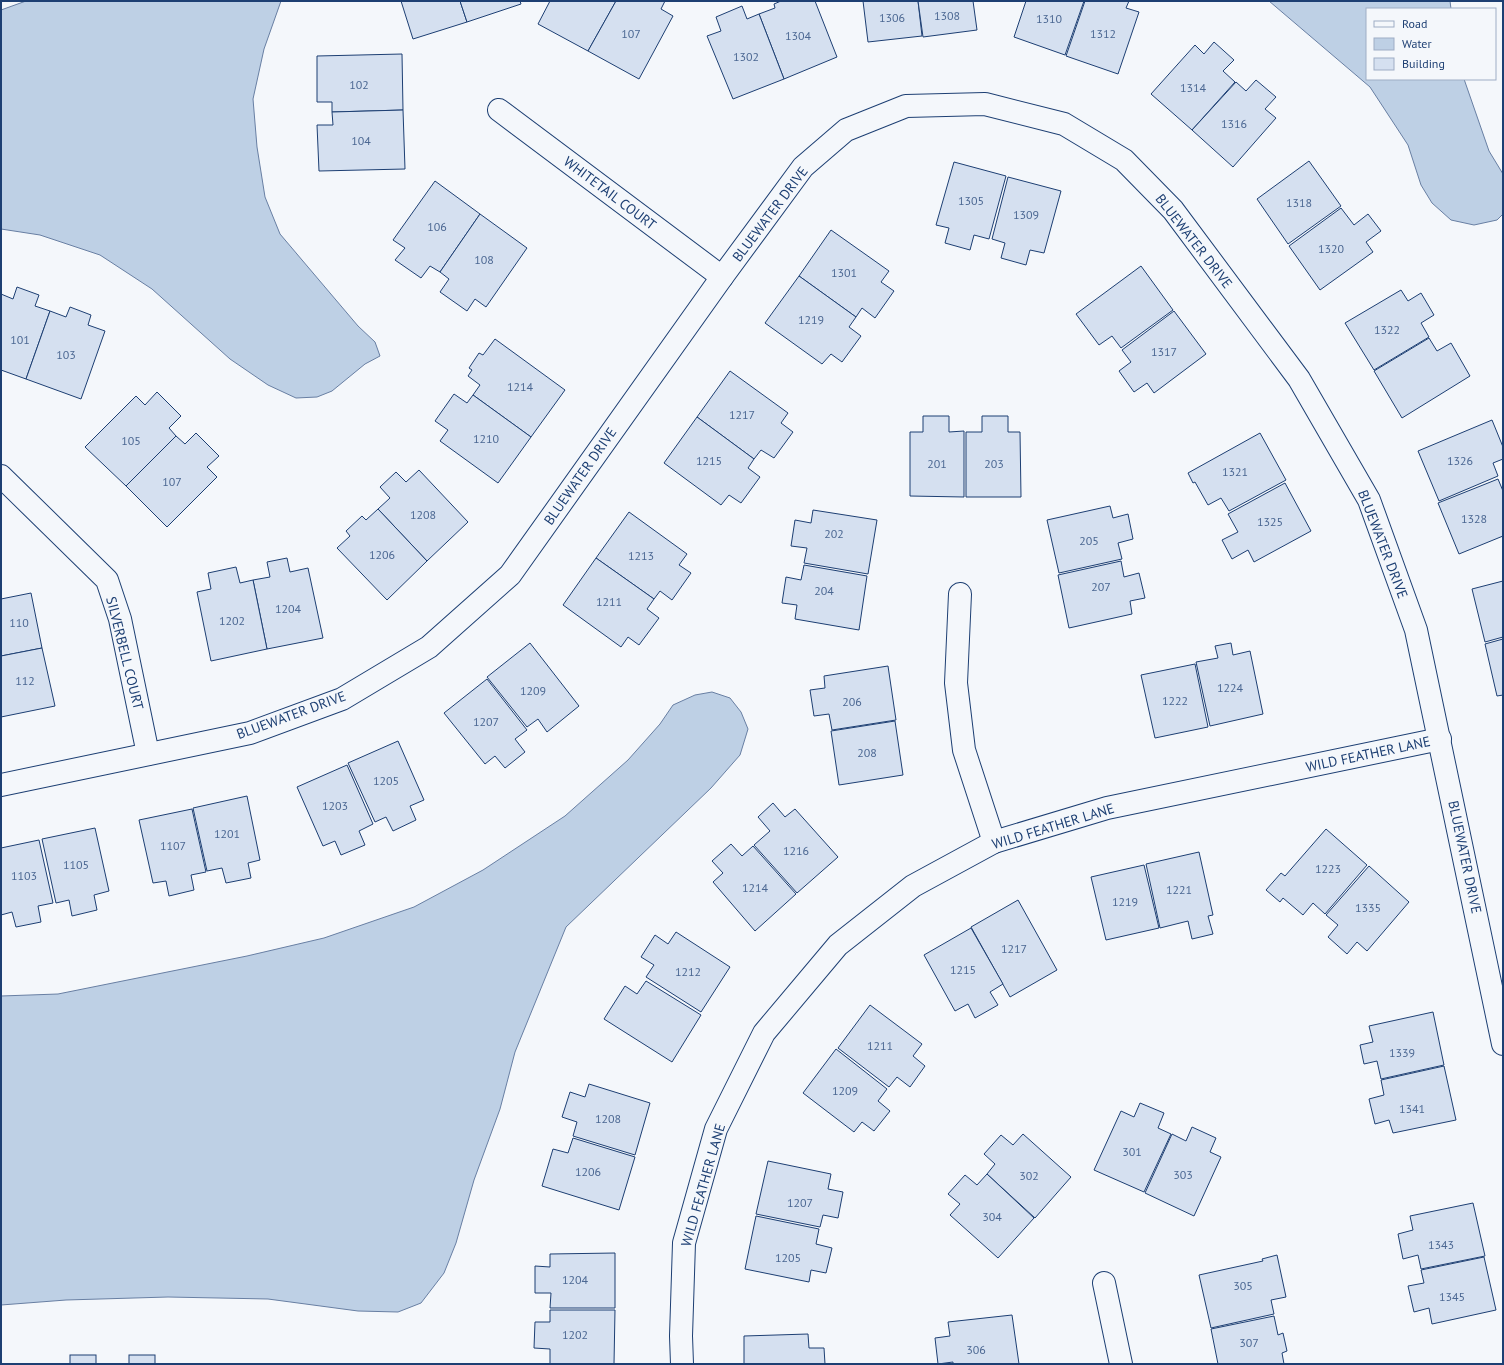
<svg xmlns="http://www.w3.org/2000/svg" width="1504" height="1365" viewBox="0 0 1504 1365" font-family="'PT Sans',sans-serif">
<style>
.water{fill:#bed0e5;stroke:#687fa3}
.building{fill:#d5e0f0;stroke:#1d3f73}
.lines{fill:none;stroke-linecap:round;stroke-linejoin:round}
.minor-casing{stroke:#1d3f73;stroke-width:24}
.minor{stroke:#f4f7fb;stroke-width:22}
.labels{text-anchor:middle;stroke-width:3;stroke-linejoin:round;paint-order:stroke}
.number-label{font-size:12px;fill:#4b6792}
.street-label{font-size:14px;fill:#1d3f73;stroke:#f4f7fb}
</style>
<rect width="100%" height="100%" fill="#f4f7fb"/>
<!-- water -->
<g class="water">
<path d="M26 1H281L264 49 253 99 257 147 265 197 280 234 358 326 375 342 380 356 365 364 332 391 317 397 296 398 268 385 230 359 152 289 100 255 40 235 1 229V10Z"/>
<path d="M1269 1H1450L1451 9H1367V79H1464L1489 151 1503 174V214L1497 220 1474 225 1451 220 1432 203 1421 185 1408 145 1370 87Z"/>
<path d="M712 692 730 698 741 712 748 729 740 755 711 788 566 927 515 1052 500 1109 474 1180 456 1243 444 1273 421 1303 398 1312 358 1311 268 1299 168 1297 66 1300 1 1305V996L58 994 247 956 324 938 414 907 483 870 565 816 628 760 660 724 673 705 695 695Z"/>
</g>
<!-- building -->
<g class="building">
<path d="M401 1H460L467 22 413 39Z"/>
<path d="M460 1H520L521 4 467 22Z"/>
<path d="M550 1H616L588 51 538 24Z"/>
<path d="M616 1H665L661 9 673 16 639 79 588 51Z"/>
<path d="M781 1H815L837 57 784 79 759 14 775 8 774 4Z"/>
<path d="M863 1H918L922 36 868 42Z"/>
<path d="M918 1H973L977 30 923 37Z"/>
<path d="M1026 1H1084L1065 55 1014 37Z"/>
<path d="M1085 1H1129L1126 8 1139 12 1118 74 1066 56Z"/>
<path d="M742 6 747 19 759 14 784 79 733 99 707 36 721 31 716 17Z"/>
<path d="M1214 42 1234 60 1223 71 1235 82 1192 130 1151 94 1195 45 1204 54Z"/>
<path d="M402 54 403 110 332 112V102H317V56Z"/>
<path d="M1256 80 1276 97 1265 109 1276 118 1233 167 1192 130 1236 82 1246 91Z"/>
<path d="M403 110 405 169 319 171 317 125H333L332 112Z"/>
<path d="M1309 161 1341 206 1288 244 1257 199Z"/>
<path d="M954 162 1006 176 989 239 974 235 970 250 945 243 949 228 936 225Z"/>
<path d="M1008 177 1061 191 1044 253 1030 250 1026 265 1001 258 1005 243 992 239Z"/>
<path d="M435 181 480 214 440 272 430 266 421 278 395 260 405 248 393 240Z"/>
<path d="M1341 208 1354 225 1368 214 1381 231 1366 242 1373 252 1320 290 1289 246Z"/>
<path d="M480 214 527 248 486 307 475 299 467 311 440 292 449 279 440 272Z"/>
<path d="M831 230 889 271 881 282 894 291 875 318 862 308 856 317 799 276Z"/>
<path d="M1141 266 1173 310 1121 348 1112 336 1099 345 1076 314Z"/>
<path d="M799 276 856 317 849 327 861 336 842 362 831 354 822 364 765 323Z"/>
<path d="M17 287 39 295 35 306 50 311 26 379 1 370V294L13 299Z"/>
<path d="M1401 290 1408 301 1421 293 1434 315 1421 323 1429 337 1374 370 1345 323Z"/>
<path d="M70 307 91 315 88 325 105 331 81 399 26 379 50 311 66 317Z"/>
<path d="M1174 311 1206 354 1154 393 1147 383 1134 392 1119 371 1131 362 1122 350Z"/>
<path d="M1429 338 1437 351 1451 343 1470 376 1402 418 1374 371Z"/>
<path d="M495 339 565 390 531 437 473 395 480 385 468 376 472 370 469 368 479 353 483 355Z"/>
<path d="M730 371 788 413 781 423 793 432 774 458 761 450 754 459 697 417Z"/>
<path d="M157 392 181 416 169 428 176 436 126 486 85 447 136 396 145 405Z"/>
<path d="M454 394 467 403 473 395 531 437 498 483 440 441 448 430 435 421Z"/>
<path d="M923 416H949V432L964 431V497L910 496V432H923Z"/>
<path d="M982 416H1008V432H1020L1021 497H966V432H982Z"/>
<path d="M697 417 754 459 748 468 760 477 741 503 729 495 721 505 664 463Z"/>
<path d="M1492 420 1503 447V459L1493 463 1498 476 1439 501 1418 451Z"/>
<path d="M196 433 219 456 207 467 217 477 167 527 126 486 176 436 185 444Z"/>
<path d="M1260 433 1286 480 1229 511 1221 498 1208 505 1195 482 1193 483 1188 473Z"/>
<path d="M419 470 468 522 427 561 378 509 390 498 380 487 396 472 406 482Z"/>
<path d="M1498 479 1503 491V536L1459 554 1438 503Z"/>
<path d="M1285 483 1311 531 1254 562 1248 550 1232 559 1222 540 1238 532 1228 514Z"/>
<path d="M1110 506 1113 518 1128 514 1133 539 1118 543 1122 559 1059 573 1047 520Z"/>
<path d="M378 509 427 561 387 600 337 548 350 536 346 531 362 516 366 520Z"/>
<path d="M813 510 877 520 868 574 804 563 807 548 791 546 795 520 811 523Z"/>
<path d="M629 512 687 554 679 565 691 573 672 600 660 591 654 599 596 558Z"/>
<path d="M287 558 290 572 308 568 323 638 267 649 253 580 270 577 267 562Z"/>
<path d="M596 558 654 599 647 609 659 618 639 645 628 637 621 647 563 605Z"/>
<path d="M1121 561 1124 577 1139 573 1145 598 1130 601 1132 614 1069 628 1058 575Z"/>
<path d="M804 565 867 576 859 630 795 619 797 605 782 603 786 577 801 580Z"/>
<path d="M236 567 240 583 253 580 267 649 211 661 197 592 211 589 208 573Z"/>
<path d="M1503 581V637L1485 642 1472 589Z"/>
<path d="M31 593 42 648 1 656V599Z"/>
<path d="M1503 639V695L1497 696 1485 644Z"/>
<path d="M530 643 579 706 547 732 538 719 527 727 487 677Z"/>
<path d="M1231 643 1233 655 1250 651 1263 714 1210 726 1196 662 1218 658 1215 646Z"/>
<path d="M42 648 55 706 1 717V656Z"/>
<path d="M1195 664 1208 727 1155 738 1141 675Z"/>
<path d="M888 666 896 720 832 730 829 714 814 716 810 690 825 688 824 676Z"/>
<path d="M487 679 527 730 515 739 525 752 505 768 495 756 485 764 444 713Z"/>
<path d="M895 721 903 775 839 785 831 731Z"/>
<path d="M398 741 424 800 410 806 416 820 393 831 386 817 375 822 348 763Z"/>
<path d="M347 765 373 824 359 831 365 845 341 855 335 841 323 846 297 787Z"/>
<path d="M247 796 260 860 248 863 251 878 226 883 222 868 207 871 193 808Z"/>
<path d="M773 803 785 817 795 809 838 857 797 893 754 845 770 831 758 817Z"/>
<path d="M192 809 206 872 191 875 194 890 169 896 166 881 153 883 139 820Z"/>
<path d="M95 828 109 891 94 895 97 910 72 916 69 900 56 903 42 839Z"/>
<path d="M1326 829 1367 865 1325 914 1313 903 1303 915 1283 898 1280 902 1266 890 1281 873 1285 876Z"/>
<path d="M39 840 53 903 38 906 41 922 16 927 12 912 1 915V848Z"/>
<path d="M731 844 742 856 753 846 796 894 755 931 713 882 723 873 712 861Z"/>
<path d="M1199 852 1213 915 1208 916 1213 934 1192 939 1188 921 1160 928 1146 864Z"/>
<path d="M1144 865 1159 928 1106 940 1091 877Z"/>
<path d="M1369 866 1409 902 1367 951 1357 942 1347 954 1328 937 1338 925 1326 915Z"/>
<path d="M1018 900 1057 970 1010 997 971 927Z"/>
<path d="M971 928 1003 984 990 992 998 1005 975 1018 968 1004 955 1011 924 955Z"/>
<path d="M676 932 730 967 701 1012 646 977 654 965 641 957 655 935 668 944Z"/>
<path d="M646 981 701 1015 672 1062 604 1019 625 986 637 994Z"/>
<path d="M870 1005 922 1044 913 1056 925 1066 910 1087 897 1077 889 1087 838 1048Z"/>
<path d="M1433 1012 1444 1065 1381 1079 1377 1061 1364 1064 1360 1045 1373 1042 1369 1026Z"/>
<path d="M836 1049 887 1089 878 1101 890 1111 874 1131 862 1122 854 1132 803 1093Z"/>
<path d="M1444 1066 1456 1120 1393 1133 1389 1120 1375 1124 1369 1099 1384 1095 1381 1080Z"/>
<path d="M589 1084 650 1103 635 1155 573 1136 577 1122 562 1117 570 1092 585 1097Z"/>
<path d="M1140 1103 1164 1113 1158 1128 1171 1134 1144 1192 1094 1170 1121 1111 1134 1117Z"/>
<path d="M1192 1127 1216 1138 1210 1152 1221 1157 1194 1216 1145 1193 1172 1134 1186 1141Z"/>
<path d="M1023 1134 1071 1177 1035 1218 987 1174 995 1164 984 1154 1001 1135 1013 1145Z"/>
<path d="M573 1138 635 1157 619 1210 542 1186 553 1149 568 1153Z"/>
<path d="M768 1161 831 1174 828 1189 843 1192 838 1218 823 1215 820 1227 756 1214Z"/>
<path d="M987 1174 1034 1218 998 1258 950 1215 960 1204 948 1194 965 1175 977 1185Z"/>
<path d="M1473 1203 1485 1256 1421 1269 1418 1255 1403 1259 1398 1234 1413 1230 1410 1216Z"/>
<path d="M756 1216 819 1229 816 1244 832 1248 826 1273 811 1270 809 1282 745 1269Z"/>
<path d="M615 1253V1308H550L551 1293H535V1266L550 1267V1254Z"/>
<path d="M1277 1255 1286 1297 1271 1300 1274 1314 1211 1328 1199 1275 1263 1261 1262 1259Z"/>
<path d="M1484 1257 1496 1310 1432 1324 1429 1308 1414 1312 1408 1286 1424 1283 1421 1270Z"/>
<path d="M550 1310H615L614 1364H550V1349L534 1348 535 1322H550Z"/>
<path d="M1012 1315 1019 1364H953V1362L938 1364 935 1338 950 1336 948 1322Z"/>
<path d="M1274 1316 1278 1335 1283 1333 1287 1351 1282 1353 1284 1364H1218L1211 1329Z"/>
<path d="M808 1334 809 1348H824L825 1364H744V1336Z"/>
<rect x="70" y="1355" width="26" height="9"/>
<rect x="129" y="1355" width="26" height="9"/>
</g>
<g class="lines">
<!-- minor casing -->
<g class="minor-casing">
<g id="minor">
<path d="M499 110 722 277"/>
<path d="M1 476 107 580 120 619 148 754"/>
<path d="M960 594 956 683 964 750 994 842"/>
<path d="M1 785 250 733 342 699 429 647 510 575 722 277 803 167 846 130 906 106 985 104 1064 124 1124 160 1173 210 1299 379 1369 500 1416 630 1503 1044"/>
<path d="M1104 1283 1121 1364"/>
<path d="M682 1364 681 1336 684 1243 716 1129 764 1033 838 945 913 886 994 842 1107 808 1440 739"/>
</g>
</g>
<!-- minor -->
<use href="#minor" class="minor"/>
</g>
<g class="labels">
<!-- number labels -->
<g class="number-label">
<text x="947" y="20">1308</text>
<text x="892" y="22">1306</text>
<text x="1049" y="23">1310</text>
<text x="631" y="38">107</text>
<text x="1103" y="38">1312</text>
<text x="798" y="40">1304</text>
<text x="746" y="61">1302</text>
<text x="359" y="89">102</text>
<text x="1193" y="92">1314</text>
<text x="1234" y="128">1316</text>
<text x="361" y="145">104</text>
<text x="971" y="205">1305</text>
<text x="1299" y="207">1318</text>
<text x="1026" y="219">1309</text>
<text x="437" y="231">106</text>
<text x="1331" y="253">1320</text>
<text x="484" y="264">108</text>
<text x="844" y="277">1301</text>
<text x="811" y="324">1219</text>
<text x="1387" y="334">1322</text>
<text x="20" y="344">101</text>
<text x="1164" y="356">1317</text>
<text x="66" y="359">103</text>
<text x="520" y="391">1214</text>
<text x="742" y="419">1217</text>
<text x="486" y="443">1210</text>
<text x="131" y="445">105</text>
<text x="709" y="465">1215</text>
<text x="1460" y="465">1326</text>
<text x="937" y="468">201</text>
<text x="994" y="468">203</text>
<text x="1235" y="476">1321</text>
<text x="172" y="486">107</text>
<text x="423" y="519">1208</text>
<text x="1474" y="523">1328</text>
<text x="1270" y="526">1325</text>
<text x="834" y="538">202</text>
<text x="1089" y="545">205</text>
<text x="382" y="559">1206</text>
<text x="641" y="560">1213</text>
<text x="1101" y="591">207</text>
<text x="824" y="595">204</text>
<text x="609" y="606">1211</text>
<text x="288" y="613">1204</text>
<text x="232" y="625">1202</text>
<text x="19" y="627">110</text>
<text x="25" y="685">112</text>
<text x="1230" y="692">1224</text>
<text x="533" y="695">1209</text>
<text x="1175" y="705">1222</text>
<text x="852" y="706">206</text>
<text x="486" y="726">1207</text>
<text x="867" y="757">208</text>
<text x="386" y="785">1205</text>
<text x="335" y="810">1203</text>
<text x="227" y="838">1201</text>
<text x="173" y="850">1107</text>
<text x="796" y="855">1216</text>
<text x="76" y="869">1105</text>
<text x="1328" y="873">1223</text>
<text x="24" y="880">1103</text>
<text x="755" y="892">1214</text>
<text x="1179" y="894">1221</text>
<text x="1125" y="906">1219</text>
<text x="1368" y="912">1335</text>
<text x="1014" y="953">1217</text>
<text x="963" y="974">1215</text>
<text x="688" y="976">1212</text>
<text x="880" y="1050">1211</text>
<text x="1402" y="1057">1339</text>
<text x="845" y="1095">1209</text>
<text x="1412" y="1113">1341</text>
<text x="608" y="1123">1208</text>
<text x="1132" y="1156">301</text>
<text x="588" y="1176">1206</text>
<text x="1183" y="1179">303</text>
<text x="1029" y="1180">302</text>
<text x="800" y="1207">1207</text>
<text x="992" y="1221">304</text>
<text x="1441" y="1249">1343</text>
<text x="788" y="1262">1205</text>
<text x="575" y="1284">1204</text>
<text x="1243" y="1290">305</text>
<text x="1452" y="1301">1345</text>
<text x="575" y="1339">1202</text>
<text x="1249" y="1347">307</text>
<text x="976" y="1354">306</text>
</g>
<!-- street labels -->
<g class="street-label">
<text transform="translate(610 193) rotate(37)" y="5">WHITETAIL COURT</text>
<text transform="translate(770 214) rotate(-53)" y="5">BLUEWATER DRIVE</text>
<text transform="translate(1194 241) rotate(52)" y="5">BLUEWATER DRIVE</text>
<text transform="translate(580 476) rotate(-55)" y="5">BLUEWATER DRIVE</text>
<text transform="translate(1383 544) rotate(69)" y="5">BLUEWATER DRIVE</text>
<text transform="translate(125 653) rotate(76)" y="5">SILVERBELL COURT</text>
<text transform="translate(291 715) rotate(-20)" y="5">BLUEWATER DRIVE</text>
<text transform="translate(1368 754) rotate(-12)" y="5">WILD FEATHER LANE</text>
<text transform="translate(1053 826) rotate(-17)" y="5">WILD FEATHER LANE</text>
<text transform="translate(1465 857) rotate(78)" y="5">BLUEWATER DRIVE</text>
<text transform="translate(703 1185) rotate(-74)" y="5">WILD FEATHER LANE</text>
</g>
</g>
<!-- border -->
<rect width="1504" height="1365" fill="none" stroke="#1d3f73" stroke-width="4"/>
<!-- legend -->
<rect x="1366" y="8" width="130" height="72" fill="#f4f7fb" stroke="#9eadc5"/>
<rect x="1374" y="21" width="20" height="6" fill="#f4f7fb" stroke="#9eadc5"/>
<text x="1402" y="28" font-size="12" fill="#1d3f73">Road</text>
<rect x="1374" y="38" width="20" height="12" fill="#bed0e5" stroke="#9eadc5"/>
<text x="1402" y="48" font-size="12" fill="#1d3f73">Water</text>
<rect x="1374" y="58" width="20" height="12" fill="#d5e0f0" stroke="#9eadc5"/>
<text x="1402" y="68" font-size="12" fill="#1d3f73">Building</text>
</svg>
